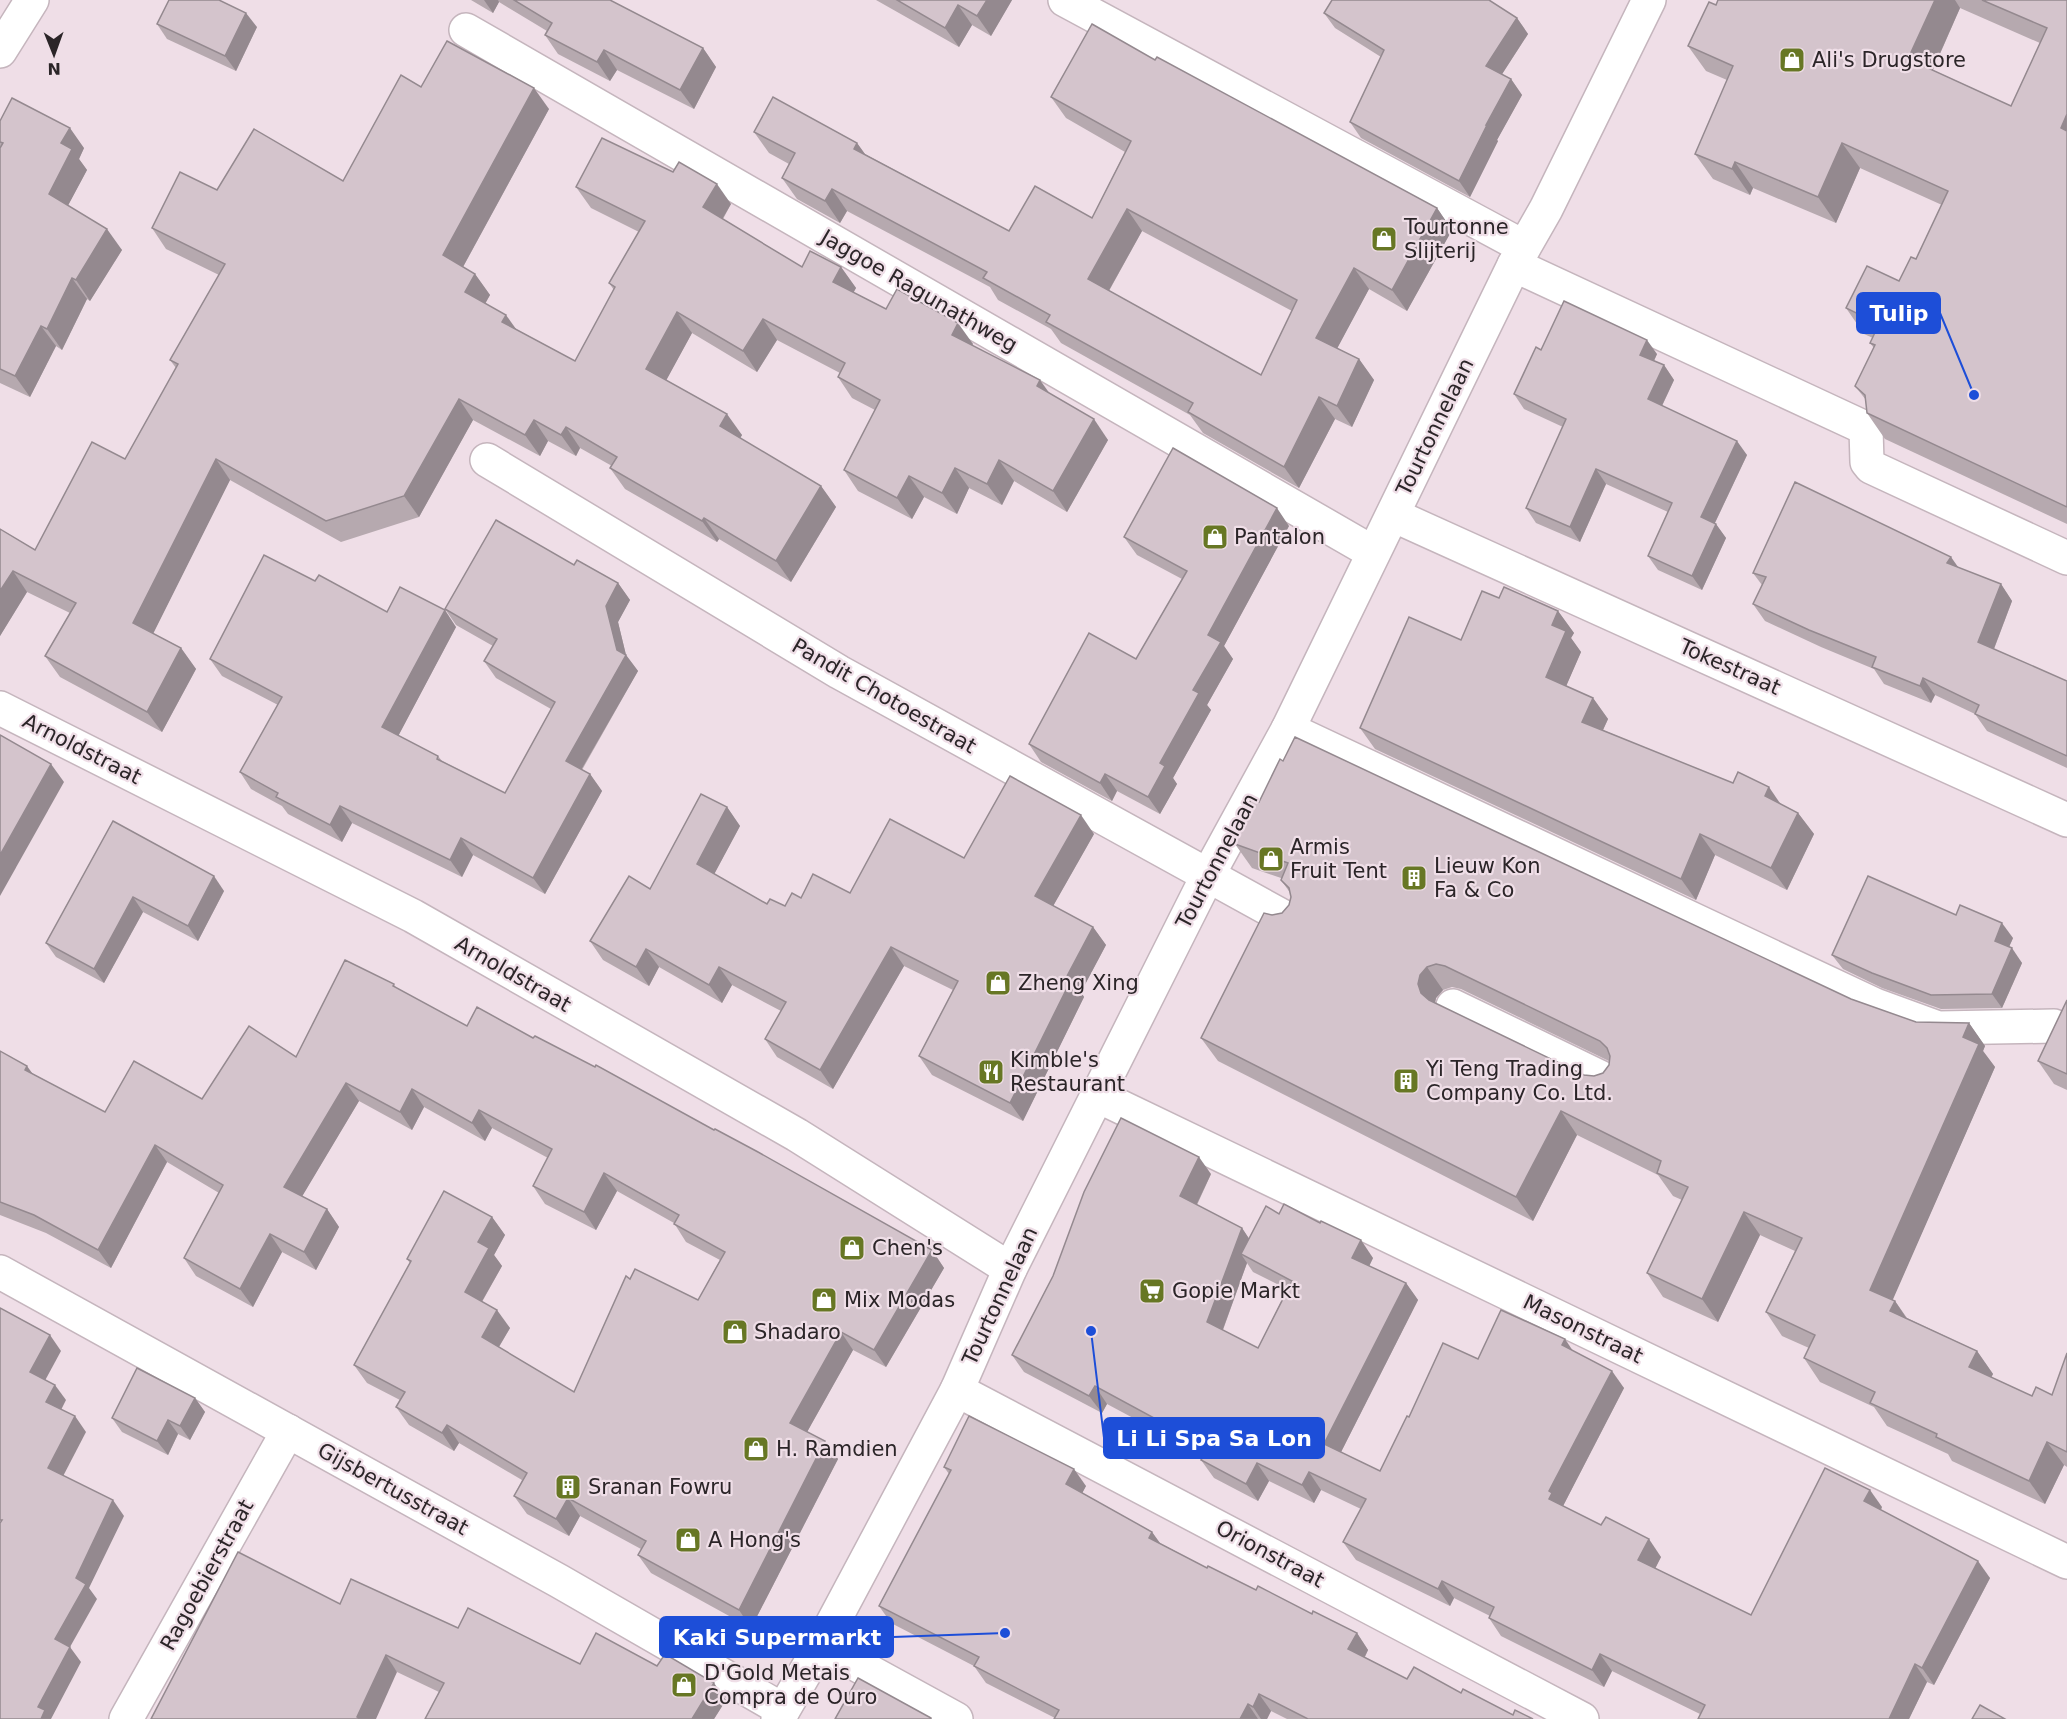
<svg xmlns="http://www.w3.org/2000/svg" width="2067" height="1719" viewBox="0 0 2067 1719" font-family="'DejaVu Sans',sans-serif">
<style>
.lines{fill:none;stroke-linecap:round;stroke-linejoin:round}
.minor-casing{stroke:#c5b5bd;stroke-width:36}
.minor{stroke:#fff;stroke-width:33}
.wall{fill:#b6a9af;fill-rule:evenodd}
.shaded-wall{fill:#94898f}
.building{fill:#d4c4cc;stroke:#94898f;stroke-width:1.5;fill-rule:evenodd}
.labels{text-anchor:middle;stroke-width:4.5;stroke-linejoin:round;paint-order:stroke}
.poi-label{font-size:21px;fill:#2b2528;stroke:#efdee7;text-anchor:start}
.street-label{font-size:21px;fill:#2b2528;stroke:#efdee7}
.leader{fill:none;stroke:#1d4ed8;stroke-width:2}
.callout-dot{fill:#1d4ed8;stroke:#efdee7;stroke-width:2}
.callout{fill:#1d4ed8;stroke:#1d4ed8;stroke-width:2}
.callout-label{font-size:22px;text-anchor:middle;font-weight:bold;fill:#fff}
</style>
<rect width="100%" height="100%" fill="#efdee7"/>
<g class="lines">
<!-- minor casing -->
<g class="minor-casing">
<g id="minor">
<path d="M1065 0 1524 247"/>
<path d="M466 30 1372 552"/>
<path d="M0 51 32 0"/>
<path d="M1514 265 1863 427 1866 429 1867 462 1871 467 2067 558"/>
<path d="M487 460 839 672 1289 920"/>
<path d="M1393 515 2067 820"/>
<path d="M0 708 413 916 797 1135 1010 1269"/>
<path d="M1288 729 1875 1005 1938 1028 2054 1026"/>
<path d="M1453 1006 1608 1081"/>
<path d="M1098 1096 2067 1562"/>
<path d="M0 1272 559 1581 783 1710"/>
<path d="M957 1390 1582 1719"/>
<path d="M821 1645 956 1719"/>
<path d="M126 1719 288 1431"/>
<path d="M778 1719 821 1645 957 1390 1010 1269 1207 877 1288 729 1514 265 1546 209 1649 0"/>
</g>
</g>
<!-- minor -->
<use href="#minor" class="minor"/>
</g>
<!-- wall -->
<g class="wall">
<path d="M471 0H610L703 48 716 67 694 109 617 70 610 81 558 54 545 35 547 31 499 2 493 13Z"/>
<path d="M876 0H1012L991 36 972 25 959 47Z"/>
<path d="M1718 0H2067V524L1885 439 1867 413 1866 400 1855 386 1874 348 1870 343 1873 338 1864 334 1846 308 1899 281 1916 259 1942 205 1860 168 1836 223 1753 188 1750 195 1713 179 1695 154 1727 80 1706 71 1688 46 1716 5ZM1960 8 2040 43 2011 106 1933 70Z"/>
<path d="M1324 13 1517 18 1528 34 1502 74 1511 79 1522 95 1497 140 1498 141 1470 197 1361 138 1350 122 1381 57 1335 28Z"/>
<path d="M157 24 257 27 236 71 167 39Z"/>
<path d="M1155 60 1437 208 1452 230 1407 311 1369 289 1337 348 1359 359 1374 380 1352 427 1335 419 1299 488 1203 433 1190 415 1061 343 1051 329 998 300 990 287 847 211 840 223 797 199 782 178 789 164 769 153 754 132 857 143 865 154 1009 231 1092 218 1125 152 1066 118 1051 97ZM1142 231 1292 311 1261 375 1109 291Z"/>
<path d="M421 87 549 109 463 267 475 274 490 295 485 303 516 329 575 361 614 290 609 283 639 232 591 208 576 187 731 204 723 219 802 267H841L856 288 853 292 886 309 973 344 972 345 1050 394 1108 440 1067 512 1014 481 1002 505 969 488 957 514 924 497 912 519 858 491 844 470 875 410 852 398 838 377 840 373 777 340 757 372 692 333 666 380 742 435 740 438 821 486 836 507 791 582 719 539 717 542 625 489 610 468 612 466 580 448 576 456 548 441 540 456 473 420 419 517 341 542 230 480 153 633 181 648 196 669 162 732 60 677 45 656 70 613 27 592 0 636V529L35 550 125 459 176 368 170 360 219 275 166 249 152 228 217 190 343 181Z"/>
<path d="M0 121 84 148 79 159 87 170 68 205 122 250 90 301 87 299 62 350 56 346 30 397 0 383Z"/>
<path d="M1541 350 1657 354 1654 361 1664 365 1674 380 1662 406 1747 455 1715 523 1726 538 1702 590 1658 570 1648 556 1668 512 1606 484 1580 542 1536 523 1526 508 1563 427 1524 409 1514 394Z"/>
<path d="M1289 526 1224 646 1233 659 1207 705 1211 710 1173 778 1177 784 1160 814 1117 791 1112 801 1041 762 1029 744 1136 659 1182 579 1137 555 1124 537Z"/>
<path d="M574 565 618 583 630 600 618 622 626 655 638 671 582 770 590 774 602 791 545 894 473 855 462 877 352 823 342 842 288 814 282 806 251 789 240 772 278 705 222 676 210 659 315 581 387 612 456 627 398 736 438 756 442 761 505 793 551 709 496 678 484 661 493 646 456 625 445 609Z"/>
<path d="M1959 568 2001 584 2012 601 1994 649 2067 681V768L1987 731 1975 714 1935 695 1931 703 1884 684 1874 669 1821 647 1765 621 1753 604 1762 585 1753 573Z"/>
<path d="M1499 598 1558 611 1574 633 1571 638 1581 652 1566 686 1593 698 1608 719 1603 730 1782 805 1798 813 1814 834 1787 890 1715 855 1696 900 1375 749 1360 728 1461 640Z"/>
<path d="M727 807 740 826 714 874 767 904 785 906 801 898 850 893 964 858 1094 834 1053 906 1093 927 1106 945 1081 992 1084 997 1023 1121 932 1075 919 1056 953 990 904 966 833 1089 777 1057 765 1039 781 1011 732 985 722 1003 659 967 649 986 603 960 590 941 650 889Z"/>
<path d="M113 821 224 891 198 941 143 912 104 983 56 957 46 943Z"/>
<path d="M1235 844 1851 999 1916 1022 1969 1023 1985 1046 1983 1051 1995 1067 1892 1300 1895 1301 1907 1318 1977 1351 1993 1374 1991 1377 2032 1396 2052 1395 2067 1353V1467L2064 1465 2045 1504 1952 1461 1948 1454 1887 1426 1874 1407 1820 1382 1804 1358 1809 1348 1782 1336 1766 1312 1795 1251 1760 1235 1718 1322 1663 1297 1647 1273 1682 1200 1673 1196 1658 1175 1577 1135 1533 1221 1218 1061 1201 1038 1272 915 1282 913 1289 905 1291 897V894L1281 880V878L1252 868ZM1452 987 1461 989 1609 1061V1065L1603 1073 1594 1076 1584 1075 1435 1003 1436 998 1443 990Z"/>
<path d="M1956 915 2013 938 2009 947 2022 963 2002 1008 1941 1009 1882 988 1843 969 1832 955Z"/>
<path d="M394 984 396 988 467 1026 533 1038 932 1250 944 1268 886 1367 853 1350 807 1432 838 1459 751 1628 651 1573 638 1555 641 1549 580 1516 569 1536 527 1514 514 1496 522 1480 459 1443 454 1451 409 1425 396 1407 400 1400 367 1383 354 1365 410 1263 407 1259 492 1217 505 1235 494 1255 502 1266 482 1302 510 1328 499 1347 574 1392 630 1279 698 1300 720 1260 686 1242 674 1223 617 1191 596 1230 545 1204 533 1186 548 1158 492 1128 485 1141 424 1107 412 1130 359 1101 302 1196 327 1209 339 1227 316 1270 282 1252 253 1307 196 1276 184 1258 219 1193 167 1162 111 1268 46 1233 0 1215V1051L33 1074 105 1112 202 1099 296 1057Z"/>
<path d="M2067 1000V1090L2054 1084 2038 1061Z"/>
<path d="M1211 1174 1197 1205 1242 1228 1249 1239 1279 1214 1373 1258 1369 1266 1406 1283 1418 1300 1341 1452 1380 1471 1409 1417 1478 1359 1573 1351 1624 1388 1563 1506 1661 1557 1655 1568 1751 1615 1882 1507 1881 1510 1990 1578 1934 1685 1927 1682 1909 1719H1698L1700 1714 1612 1671 1604 1687 1501 1636 1489 1618 1490 1616 1454 1598 1450 1606 1356 1560 1343 1542 1361 1509 1321 1490 1314 1503 1269 1481 1258 1501 1214 1478 1201 1460 1203 1457 1167 1439 1163 1434 1107 1404 1102 1413 1024 1372 1012 1355 1053 1276ZM1247 1263 1253 1272 1287 1289 1258 1348 1223 1330Z"/>
<path d="M195 1398 205 1412 190 1440 178 1434 168 1455 122 1432 112 1418Z"/>
<path d="M944 1467 1086 1486 1082 1493 1152 1532 1160 1543 1207 1568 1256 1590 1357 1633 1368 1650 1365 1657 1407 1679 1461 1693 1513 1715 1533 1719H1287L1271 1711 1267 1719H1054L1055 1718 986 1683 974 1666 891 1623 879 1606 949 1474Z"/>
<path d="M340 1604 458 1628 580 1664 657 1666 726 1700 714 1719H425L439 1692 397 1672Z"/>
</g>
<!-- shaded-wall -->
<g class="shaded-wall">
<path d="M484 0H498L499 2 493 13Z"/>
<path d="M987 0H1012L991 36 977 16Z"/>
<path d="M1935 0H1955L1960 8 1926 85 1908 59Z"/>
<path d="M958 5 972 25 959 47 945 28Z"/>
<path d="M246 13 257 27 236 71 225 56Z"/>
<path d="M1517 18 1528 34 1497 82 1486 66Z"/>
<path d="M703 48 716 67 694 109 680 90Z"/>
<path d="M604 50 617 70 610 81 597 62Z"/>
<path d="M1511 79 1522 95 1497 140 1498 141 1470 197 1459 181 1486 125Z"/>
<path d="M534 88 549 109 458 276 443 255Z"/>
<path d="M2067 114V137L2061 128Z"/>
<path d="M70 128 84 148 79 159 87 170 63 215 49 194 61 143Z"/>
<path d="M857 143 872 164 854 149Z"/>
<path d="M1842 143 1860 168 1836 223 1818 197Z"/>
<path d="M1735 162 1753 188 1750 195 1732 169Z"/>
<path d="M717 184 731 204 717 228 703 207Z"/>
<path d="M832 189 847 211 840 223 825 201Z"/>
<path d="M1437 208 1452 230 1407 311 1392 290Z"/>
<path d="M1127 209 1142 231 1103 301 1088 279Z"/>
<path d="M107 229 122 250 90 301 76 280Z"/>
<path d="M841 267 856 288 848 303 833 282Z"/>
<path d="M1354 268 1369 289 1331 360 1316 338Z"/>
<path d="M475 274 490 295 480 313 465 292Z"/>
<path d="M72 278 87 299 62 350 47 329Z"/>
<path d="M677 312 692 333 661 390 646 369Z"/>
<path d="M506 315 521 336 502 322Z"/>
<path d="M763 319 777 340 757 372 743 351Z"/>
<path d="M958 323 973 344 966 355 952 335Z"/>
<path d="M41 326 56 346 30 397 15 376Z"/>
<path d="M1647 340 1657 354 1650 369 1640 355Z"/>
<path d="M1359 359 1374 380 1352 427 1337 406Z"/>
<path d="M1664 365 1674 380 1658 414 1648 399Z"/>
<path d="M1040 380 1055 401 1037 386Z"/>
<path d="M1319 397 1335 419 1299 488 1284 467Z"/>
<path d="M459 399 473 420 419 517 404 496Z"/>
<path d="M727 414 742 435 735 447 720 426Z"/>
<path d="M1094 419 1108 440 1067 512 1053 491Z"/>
<path d="M534 420 548 441 540 456 525 435Z"/>
<path d="M566 427 580 448 576 456 561 435Z"/>
<path d="M1737 441 1747 455 1711 531 1701 517Z"/>
<path d="M216 459 230 480 148 644 133 623Z"/>
<path d="M999 460 1014 481 1002 505 987 484Z"/>
<path d="M955 468 969 488 957 514 942 493Z"/>
<path d="M1596 469 1606 484 1580 542 1570 527Z"/>
<path d="M909 476 924 497 912 519 897 498Z"/>
<path d="M821 486 836 507 791 582 776 561Z"/>
<path d="M1277 508 1289 526 1224 646 1233 659 1207 705 1211 710 1173 778 1177 784 1160 814 1148 797 1160 763 1193 690 1208 635Z"/>
<path d="M704 518 719 539 717 542 702 521Z"/>
<path d="M1716 524 1726 538 1702 590 1692 576Z"/>
<path d="M1951 557 1963 574 1947 563Z"/>
<path d="M13 571 27 592 0 636V591Z"/>
<path d="M618 583 630 600 618 622 626 655 638 671 577 777 566 761 617 650 606 606Z"/>
<path d="M2001 584 2012 601 1990 659 1978 642Z"/>
<path d="M445 610 456 627 394 744 382 727Z"/>
<path d="M1558 611 1574 633 1571 638 1581 652 1561 698 1546 677 1552 625Z"/>
<path d="M181 648 196 669 162 732 147 712Z"/>
<path d="M1923 678 1935 695 1931 703 1920 686Z"/>
<path d="M1593 698 1608 719 1597 743 1582 722Z"/>
<path d="M51 764 64 782 0 896V855Z"/>
<path d="M590 774 602 791 545 894 533 878Z"/>
<path d="M1105 774 1117 791 1112 801 1100 783Z"/>
<path d="M1769 787 1784 809 1765 796Z"/>
<path d="M340 806 352 823 342 842 330 825Z"/>
<path d="M727 807 740 826 710 882 697 864Z"/>
<path d="M1798 813 1814 834 1787 890 1771 868Z"/>
<path d="M1081 815 1094 834 1048 915 1035 896Z"/>
<path d="M1700 834 1715 855 1696 900 1681 879Z"/>
<path d="M461 838 473 855 462 877 450 860Z"/>
<path d="M214 876 224 891 198 941 188 926Z"/>
<path d="M133 897 143 912 104 983 94 969Z"/>
<path d="M2002 923 2013 938 2005 956 1995 941Z"/>
<path d="M1093 927 1106 945 1081 992 1084 997 1023 1121 1010 1103 1067 976Z"/>
<path d="M891 947 904 966 833 1089 820 1070Z"/>
<path d="M2012 948 2022 963 2002 1008 1992 994Z"/>
<path d="M646 949 659 967 649 986 636 967Z"/>
<path d="M719 967 732 985 722 1003 709 985Z"/>
<path d="M1427 967 1443 990 1436 998 1434 1007 1421 993 1418 984 1420 975Z"/>
<path d="M1969 1023 1985 1046 1983 1051 1995 1067 1887 1313 1870 1290 1963 1037Z"/>
<path d="M27 1066 40 1084 25 1070Z"/>
<path d="M346 1083 359 1101 297 1205 284 1187Z"/>
<path d="M412 1089 424 1107 412 1130 400 1112Z"/>
<path d="M479 1110 492 1128 485 1141 472 1123Z"/>
<path d="M1561 1111 1577 1135 1533 1221 1516 1197Z"/>
<path d="M155 1145 167 1162 111 1268 98 1250Z"/>
<path d="M1199 1157 1211 1174 1192 1214 1180 1196Z"/>
<path d="M604 1173 617 1191 596 1230 584 1212Z"/>
<path d="M327 1209 339 1227 316 1270 304 1252Z"/>
<path d="M1744 1212 1760 1235 1718 1322 1702 1299Z"/>
<path d="M492 1217 505 1235 494 1255 502 1266 477 1310 465 1292 478 1242Z"/>
<path d="M1242 1228 1254 1246 1241 1254 1247 1263 1219 1340 1207 1322Z"/>
<path d="M270 1234 282 1252 253 1307 240 1289Z"/>
<path d="M1361 1240 1373 1258 1365 1275 1352 1258Z"/>
<path d="M932 1250 944 1268 886 1367 874 1350Z"/>
<path d="M1406 1283 1418 1300 1336 1462 1324 1444Z"/>
<path d="M1895 1301 1911 1325 1890 1311Z"/>
<path d="M497 1310 510 1328 494 1355 482 1337Z"/>
<path d="M841 1332 853 1350 802 1441 790 1423Z"/>
<path d="M50 1335 61 1351 41 1388 30 1372Z"/>
<path d="M1565 1339 1577 1357 1562 1345Z"/>
<path d="M1977 1351 1993 1374 1985 1390 1969 1367Z"/>
<path d="M1612 1371 1624 1388 1562 1508 1549 1499V1491Z"/>
<path d="M55 1385 66 1400 57 1418 46 1402Z"/>
<path d="M1095 1386 1107 1404 1102 1413 1089 1396Z"/>
<path d="M195 1398 205 1412 190 1440 180 1426Z"/>
<path d="M75 1416 86 1432 59 1484 48 1468Z"/>
<path d="M168 1420 178 1434 168 1455 157 1441Z"/>
<path d="M447 1425 459 1443 454 1451 442 1433Z"/>
<path d="M825 1441 838 1459 751 1628 739 1610Z"/>
<path d="M2047 1442 2064 1465 2045 1504 2029 1481Z"/>
<path d="M1257 1463 1269 1481 1258 1501 1246 1484Z"/>
<path d="M1074 1469 1086 1486 1078 1501 1066 1484Z"/>
<path d="M1309 1472 1321 1490 1314 1503 1302 1485Z"/>
<path d="M1870 1490 1882 1507 1876 1519 1864 1501Z"/>
<path d="M568 1498 580 1516 569 1536 556 1519Z"/>
<path d="M113 1500 124 1516 89 1588 97 1599 70 1647 81 1662 51 1719H41L38 1707 55 1639 76 1578Z"/>
<path d="M1152 1532 1164 1549 1149 1538Z"/>
<path d="M1649 1539 1661 1557 1651 1577 1638 1560Z"/>
<path d="M1978 1561 1990 1578 1934 1685 1922 1668Z"/>
<path d="M1442 1581 1454 1598 1450 1606 1438 1589Z"/>
<path d="M1357 1633 1368 1650 1360 1666 1348 1649Z"/>
<path d="M1600 1654 1612 1671 1604 1687 1592 1670Z"/>
<path d="M386 1655 397 1672 376 1719H359L357 1717Z"/>
<path d="M1915 1664 1927 1682 1909 1719H1889Z"/>
<path d="M714 1683 726 1700 714 1719H692Z"/>
<path d="M1259 1694 1271 1711 1267 1719H1261L1253 1707Z"/>
<path d="M1248 1704 1258 1719H1240Z"/>
</g>
<!-- building -->
<g class="building">
<path d="M169 0H219L246 13 225 56 157 24Z"/>
<path d="M514 0H610L703 48 680 90 604 50 597 62 545 35 552 23Z"/>
<path d="M897 0H987L977 16 958 5 945 28Z"/>
<path d="M1332 0H1489L1517 18 1486 66 1511 79 1486 125H1487L1459 181 1350 122 1384 50 1324 13Z"/>
<path d="M1718 0H1935L1908 59 2011 106 2047 28 1982 0H2067V114L2061 128 2067 131V507L1867 413 1865 395 1855 386 1875 345 1870 343 1879 324 1846 308 1867 266 1899 281 1911 257 1916 259 1948 191 1842 143 1818 197 1735 162 1732 169 1695 154 1733 66 1688 46 1709 2 1716 5Z"/>
<path d="M1092 24 1155 60 1157 57 1437 208 1392 290 1354 268 1316 338 1359 359 1337 406 1319 397 1284 467 1188 412 1193 403 1046 322 1050 315 983 278 987 272 832 189 825 201 782 178 795 153 754 132 773 97 857 143 854 149 1009 231 1035 186 1092 218 1131 141 1051 97ZM1127 209 1297 300 1261 375 1088 279Z"/>
<path d="M447 41 534 88 443 255 475 274 465 292 506 315 502 322 575 361 615 287 609 283 645 221 576 187 602 138 673 172 679 162 717 184 703 207 802 267 810 251 841 267 833 282 886 309 897 289 958 323 952 335 1040 380 1037 386 1094 419 1053 491 999 460 987 484 955 468 942 493 909 476 897 498 844 470 880 400 838 377 845 363 763 319 743 351 677 312 646 369 727 414 720 426 821 486 776 561 704 518 702 521 610 468 617 457 566 427 561 435 534 420 525 435 459 399 404 496 326 521 216 459 133 623 181 648 147 712 45 656 76 603 13 571 0 591V529L35 550 92 442 125 459 178 364 170 360 225 264 152 228 180 172 217 190 254 129 343 181 401 75 421 87Z"/>
<path d="M12 98 70 128 61 143 72 149 49 194 107 229 76 280 72 278 47 329 41 326 15 376 0 369V148L3 143 0 142V121Z"/>
<path d="M1564 301 1647 340 1640 355 1664 365 1648 399 1737 441 1701 517 1716 524 1692 576 1648 556 1672 503 1596 469 1570 527 1526 508 1566 419 1514 394 1536 347 1541 350Z"/>
<path d="M1173 448 1277 508 1208 635 1221 642 1193 690 1199 693 1160 763 1165 766 1148 797 1105 774 1100 783 1029 744 1089 633 1136 659 1187 571 1124 537Z"/>
<path d="M1795 482 1951 557 1947 563 2001 584 1978 642 2067 681V756L1975 714 1979 705 1923 678 1920 686 1872 667 1876 657 1809 630 1753 604 1766 577 1753 573Z"/>
<path d="M496 520 574 565 577 560 618 583 606 606 617 650 626 655 566 761 590 774 533 878 461 838 450 860 340 806 330 825 276 797 278 793 240 772 282 697 210 659 264 555 315 581 319 575 387 612 400 587 445 610 382 727 438 756 437 759 505 793 555 702 484 661 497 639 445 609Z"/>
<path d="M1504 587 1558 611 1552 625 1566 631 1546 677 1593 698 1582 722 1733 783 1738 772 1769 787 1765 796 1798 813 1771 868 1700 834 1681 879 1360 728 1409 617 1461 640 1482 591 1499 598Z"/>
<path d="M0 735 51 764 0 855Z"/>
<path d="M1295 737 1851 999 1916 1022 1969 1023 1963 1037 1979 1044 1870 1290 1895 1301 1890 1311 1977 1351 1969 1367 2032 1396 2036 1387 2052 1395 2067 1353V1452L2047 1442 2029 1481 1936 1437 1937 1434 1870 1403 1875 1392 1804 1358 1815 1335 1766 1312 1802 1238 1744 1212 1702 1299 1647 1273 1688 1187 1657 1173 1661 1161 1561 1111 1516 1197 1201 1038 1264 913 1272 915 1282 913 1289 905 1291 897 1289 888 1281 880 1288 863 1235 844 1251 799 1259 802 1280 759 1283 761ZM1436 964 1445 966 1600 1041 1607 1048 1610 1056 1609 1065 1603 1073 1594 1076 1584 1075 1429 1000 1421 993 1418 984 1420 975 1427 967Z"/>
<path d="M1010 776 1081 815 1035 896 1093 927 1067 976 1072 978 1010 1103 919 1056 958 981 891 947 820 1070 765 1039 786 1002 719 967 709 985 646 949 636 967 590 941 629 876 650 889 701 794 727 807 697 864 767 904 770 899 785 906 792 893 801 898 813 874 850 893 890 819 964 858Z"/>
<path d="M113 821 214 876 188 926 133 897 94 969 46 943Z"/>
<path d="M1868 876 1956 915 1960 905 2002 923 1995 941 2012 948 1992 994 1931 995 1872 973 1832 955Z"/>
<path d="M345 960 394 984 393 986 467 1026 477 1007 533 1038 535 1036 595 1067 596 1065 714 1130 715 1129 758 1152 932 1250 874 1350 841 1332 790 1423 825 1441 739 1610 638 1555 646 1541 568 1498 556 1519 514 1496 527 1473 447 1425 442 1433 396 1407 405 1392 354 1365 411 1261 407 1259 444 1191 492 1217 478 1242 489 1248 465 1292 497 1310 482 1337 574 1392 626 1276 630 1279 635 1269 698 1300 725 1252 674 1224 679 1215 604 1173 584 1212 533 1186 552 1149 479 1110 472 1123 412 1089 400 1112 346 1083 284 1187 327 1209 304 1252 270 1234 240 1289 184 1258 223 1185 155 1145 98 1250 34 1215 0 1202V1051L27 1066 25 1070 105 1112 134 1061 202 1099 249 1026 296 1057Z"/>
<path d="M2067 1000V1074L2038 1061Z"/>
<path d="M1121 1118 1199 1157 1180 1196 1242 1228 1207 1322 1258 1348 1292 1281 1241 1254 1266 1206 1279 1214 1284 1204 1320 1223 1321 1221 1361 1240 1352 1258 1406 1283 1324 1444 1380 1471 1407 1416 1409 1417 1443 1343 1478 1359 1501 1310 1565 1339 1562 1345 1612 1371 1549 1491 1552 1493 1549 1499 1601 1525 1606 1517 1649 1539 1638 1560 1751 1615 1825 1468 1870 1490 1864 1501 1978 1561 1922 1668 1915 1664 1889 1719H1698L1705 1705 1600 1654 1592 1670 1489 1618 1494 1607 1442 1581 1438 1589 1343 1542 1366 1499 1309 1472 1302 1485 1257 1463 1246 1484 1201 1460 1208 1448 1155 1421 1156 1419 1095 1386 1089 1396 1012 1355 1053 1276 1084 1192Z"/>
<path d="M0 1308 50 1335 30 1372 55 1385 46 1402 75 1416 48 1468 113 1500 76 1578 86 1584 55 1639 70 1647 38 1707 45 1710 41 1719H0V1523L2 1520H0Z"/>
<path d="M137 1368 195 1398 180 1426 168 1420 157 1441 112 1418Z"/>
<path d="M969 1416 1074 1469 1066 1484 1152 1532 1149 1538 1207 1568 1208 1566 1256 1590 1258 1586 1312 1614 1313 1611 1357 1633 1348 1649 1407 1679 1414 1667 1461 1693 1463 1689 1513 1715 1515 1710 1533 1719H1308L1259 1694 1253 1707 1248 1704 1240 1719H1054L1059 1710 974 1666 979 1657 879 1606 951 1470 944 1467Z"/>
<path d="M238 1552 340 1604 351 1579 458 1628 468 1608 580 1664 596 1633 657 1666 665 1654 714 1683 692 1719H425L444 1683 386 1655 357 1717 361 1719H151Z"/>
<path d="M858 1678 931 1718V1719H835Z"/>
<path d="M1980 1705 2005 1719H1972Z"/>
</g>
<!-- icons -->
<defs>
<g id="shop-square" transform="scale(1.35)"><rect x="-9" y="-9" width="18" height="18" rx="4" fill="#677724" stroke="#efdee7"/><path d="M-5-2.5h2.3a2.7 3.5 0 0 1 5.4 0H5L5.5 6h-11ZM-1.5-2.5h3a1.5 2.3 0 0 0-3 0Z" fill="#fff"/></g>
<g id="building-square" transform="scale(1.35)"><rect x="-9" y="-9" width="18" height="18" rx="4" fill="#677724" stroke="#efdee7"/><path d="M-4-6H4V6H1V3H-1V6H-4ZM-2.5-4.3h1.7v1.8h-1.7ZM.8-4.3h1.7v1.8H.8ZM-2.5-1h1.7V.8h-1.7ZM.8-1h1.7V.8H.8Z" fill="#fff"/></g>
<g id="restaurant-square" transform="scale(1.35)"><rect x="-9" y="-9" width="18" height="18" rx="4" fill="#677724" stroke="#efdee7"/><path d="M-5-6h1v4h1v-4h1v4h1v-4h1v5L-1.5 .5V6h-2V.5L-5-1ZM5-6V6H3V1.5H1.5Q1.5-4 5-6Z" fill="#fff"/></g>
<g id="supermarket-square" transform="scale(1.35)"><rect x="-9" y="-9" width="18" height="18" rx="4" fill="#677724" stroke="#efdee7"/><path d="M-6-5.5h2.5l.6 2H6L4.5 2H-2.5L-4.4-4H-6ZM-1.5 3.2a1.3 1.3 0 1 0 .1 0ZM3 3.2a1.3 1.3 0 1 0 .1 0Z" fill="#fff"/></g>
</defs>
<g fill-rule="evenodd">
<use href="#shop-square" x="1792" y="60"/>
<use href="#shop-square" x="1384" y="239"/>
<use href="#shop-square" x="1215" y="537"/>
<use href="#shop-square" x="1271" y="859"/>
<use href="#building-square" x="1414" y="878"/>
<use href="#shop-square" x="998" y="983"/>
<use href="#restaurant-square" x="991" y="1072"/>
<use href="#building-square" x="1406" y="1081"/>
<use href="#shop-square" x="852" y="1248"/>
<use href="#supermarket-square" x="1152" y="1291"/>
<use href="#shop-square" x="824" y="1300"/>
<use href="#shop-square" x="735" y="1332"/>
<use href="#shop-square" x="756" y="1449"/>
<use href="#building-square" x="568" y="1487"/>
<use href="#shop-square" x="688" y="1540"/>
<use href="#shop-square" x="684" y="1685"/>
</g>
<g class="labels">
<!-- poi labels -->
<g class="poi-label">
<text x="1812" y="67">Ali's Drugstore</text>
<text x="1404" y="234">Tourtonne<tspan x="1404" dy="24">Slijterij</tspan></text>
<text x="1234" y="544">Pantalon</text>
<text x="1290" y="854">Armis<tspan x="1290" dy="24">Fruit Tent</tspan></text>
<text x="1434" y="873">Lieuw Kon<tspan x="1434" dy="24">Fa &amp; Co</tspan></text>
<text x="1018" y="990">Zheng Xing</text>
<text x="1010" y="1067">Kimble's<tspan x="1010" dy="24">Restaurant</tspan></text>
<text x="1426" y="1076">Yi Teng Trading<tspan x="1426" dy="24">Company Co. Ltd.</tspan></text>
<text x="872" y="1255">Chen's</text>
<text x="1172" y="1298">Gopie Markt</text>
<text x="844" y="1307">Mix Modas</text>
<text x="754" y="1339">Shadaro</text>
<text x="776" y="1456">H. Ramdien</text>
<text x="588" y="1494">Sranan Fowru</text>
<text x="708" y="1547">A Hong's</text>
<text x="704" y="1680">D'Gold Metais<tspan x="704" dy="24">Compra de Ouro</tspan></text>
</g>
<!-- street labels -->
<g class="street-label">
<text transform="translate(919 291) rotate(30)" y="7">Jaggoe Ragunathweg</text>
<text transform="translate(1435 427) rotate(-64)" y="7">Tourtonnelaan</text>
<text transform="translate(1730 667) rotate(24)" y="7">Tokestraat</text>
<text transform="translate(884 696) rotate(30)" y="7">Pandit Chotoestraat</text>
<text transform="translate(82 749) rotate(27)" y="7">Arnoldstraat</text>
<text transform="translate(1217 861) rotate(-62)" y="7">Tourtonnelaan</text>
<text transform="translate(513 974) rotate(30)" y="7">Arnoldstraat</text>
<text transform="translate(1000 1296) rotate(-65)" y="7">Tourtonnelaan</text>
<text transform="translate(1583 1329) rotate(26)" y="7">Masonstraat</text>
<text transform="translate(393 1489) rotate(29)" y="7">Gijsbertusstraat</text>
<text transform="translate(1270 1554) rotate(28)" y="7">Orionstraat</text>
<text transform="translate(207 1575) rotate(-61)" y="7">Ragoebierstraat</text>
</g>
</g>
<!-- callouts -->
<path class="leader" d="M1974 395L1940 313M1091 1331L1104 1438M1005 1633L893 1637"/>
<g class="callout-dot">
<circle cx="1974" cy="395" r="6"/>
<circle cx="1091" cy="1331" r="6"/>
<circle cx="1005" cy="1633" r="6"/>
</g>
<g class="callout">
<rect x="1857" y="293" width="83" height="40" rx="6"/>
<rect x="1104" y="1418" width="220" height="40" rx="6"/>
<rect x="660" y="1617" width="233" height="40" rx="6"/>
</g>
<g class="callout-label">
<text x="1899" y="321">Tulip</text>
<text x="1214" y="1446">Li Li Spa Sa Lon</text>
<text x="777" y="1645">Kaki Supermarkt</text>
</g>
<!-- north arrow -->
<g transform="translate(54 54) rotate(179)" stroke="#efdee7" stroke-width="4.5" paint-order="stroke">
<path d="M0-4.5L10 22L0 15L-10 22Z" fill="#2b2528"/>
<text y="-9" font-size="16" font-weight="bold" text-anchor="middle" fill="#2b2528">N</text>
</g>
</svg>
